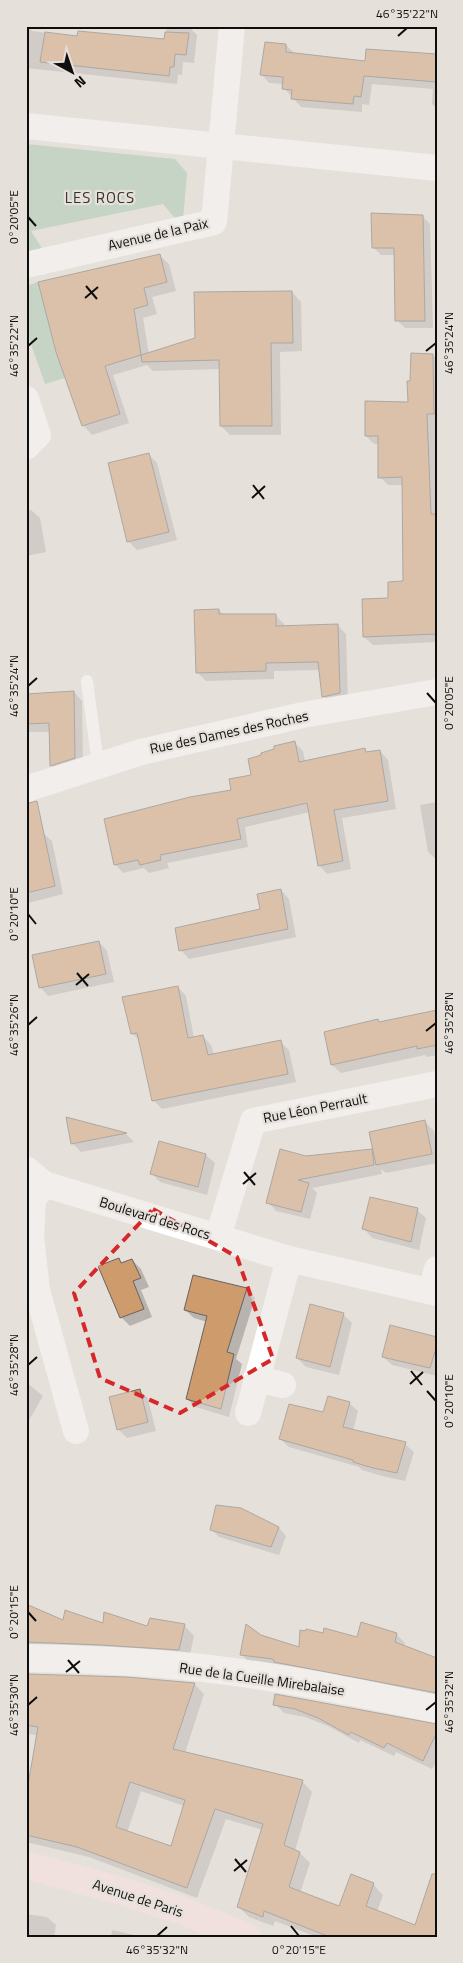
<svg xmlns="http://www.w3.org/2000/svg" width="463" height="1963" viewBox="0 0 463 1963" font-family="'Titillium Web',sans-serif">
<style>
.green{fill:#9ec6a9}
.shadow{fill:#0003;fill-rule:evenodd}
.building{fill:#ce9b6d;stroke:#68635f;fill-rule:evenodd}
.lines{fill:none;stroke-linecap:round;stroke-linejoin:round}
.service{stroke:#fff;stroke-width:12}
.minor{stroke:#fff;stroke-width:26}
.tertiary{stroke:#fff;stroke-width:28}
.secondary{stroke:#fcdfe3;stroke-width:28}
.marked{fill:none;stroke:#d62828;stroke-width:4;stroke-dasharray:10 6;stroke-linejoin:round}
.ticks{fill:none;stroke:#100e0d;stroke-width:2}
.labels{text-anchor:middle;stroke-width:4.5;stroke-linejoin:round;paint-order:stroke}
.street-label{font-size:14px;fill:#100e0d;stroke:#e6e0db}
.neighbourhood-label{font-size:15px;letter-spacing:1px;fill:#35312d;stroke:#e6e0db}
.neatline{fill:none;stroke:#100e0d;stroke-width:2}
.ticks-label{font-size:12px;text-anchor:middle;fill:#100e0d}
</style>
<rect width="100%" height="100%" fill="#e6e0db"/>
<!-- green -->
<g class="green">
<path d="M26 144 175 159 187 173 183 220 179 223 163 204 31 231 43 250 26 253Z"/>
<path d="M38 282 56 352 89 344 95 369 45 384 26 330V286Z"/>
</g>
<!-- shadow -->
<g class="shadow">
<path d="M167 26 189 27 197 35 194 63 183 62 182 75 178 74 177 84 26 68V27L32 31 78 37 165 40Z"/>
<path d="M286 45 294 53 366 62 437 57V109L432 104 433 89 372 84 369 105 362 104V112L301 107 284 88V84L269 83 261 74Z"/>
<path d="M422 216 430 224 433 328H405L397 320 395 255H381L373 247Z"/>
<path d="M159 255 169 264 176 291 152 297 157 314 143 318 149 354 197 339 292 292 301 302 302 351 280 352 281 435H230L221 426 220 369 153 371 147 365 113 375 129 423 92 435 83 425 57 352Z"/>
<path d="M432 355 437 359V422H435L437 474V642L373 645 364 637 389 599 404 582 403 485H388L380 477V444H374L366 436 409 403 411 382Z"/>
<path d="M148 454 157 463 177 540 137 550 128 541Z"/>
<path d="M31 510 40 518 46 552 26 556V511Z"/>
<path d="M219 610 223 615H275L284 624V627L338 626 346 634 348 702 331 704 323 696 320 670 274 671V679L206 681 197 672Z"/>
<path d="M74 692 82 701 83 766 59 774 51 765 50 732H26V695Z"/>
<path d="M294 742 303 751 305 762 364 749 368 753 380 751 388 760 396 809 342 818 351 869 327 874 319 865 310 812 245 827 248 847 167 863 169 868 149 873 144 868 123 873 115 864 232 791 252 776 263 756Z"/>
<path d="M437 802V860L428 852 420 805Z"/>
<path d="M43 833 52 841 63 894 28 903 26 901V837Z"/>
<path d="M281 890 289 899 296 937 189 959 181 950 262 910Z"/>
<path d="M99 942 107 951 114 982 48 996 40 987Z"/>
<path d="M178 987 186 996 194 1038 203 1036 211 1045 214 1055 280 1042 289 1050 296 1082 162 1109 153 1100 140 1041 132 1033Z"/>
<path d="M437 1011V1055L427 1057 425 1055 341 1073 332 1065 325 1032 378 1021 380 1023Z"/>
<path d="M67 1119 126 1134 134 1142 81 1152 72 1143Z"/>
<path d="M425 1122 434 1131 437 1147V1163L386 1173 381 1169 382 1174 312 1188 317 1193 310 1219 276 1211 268 1202 306 1157 371 1150 375 1154Z"/>
<path d="M159 1143 206 1155 215 1163 207 1195 160 1182 151 1173Z"/>
<path d="M417 1210 426 1218 419 1250 372 1238 364 1229Z"/>
<path d="M119 1260 122 1264 132 1260 141 1269 149 1287 141 1290 152 1317 130 1326 121 1317Z"/>
<path d="M246 1289 255 1298 236 1359 242 1364 229 1417 196 1407 187 1399 207 1322 194 1318 185 1310Z"/>
<path d="M343 1314 352 1323 339 1375 306 1367 297 1358Z"/>
<path d="M437 1338V1376L392 1365 383 1357Z"/>
<path d="M26 1382 43 1396 28 1422H26Z"/>
<path d="M140 1391 148 1399 156 1431 127 1438 118 1429Z"/>
<path d="M349 1403 358 1411 353 1431 405 1444 414 1452 405 1481 382 1476 362 1470 359 1467 289 1447 280 1439 324 1414Z"/>
<path d="M279 1528 286 1536 279 1555 219 1537 211 1529Z"/>
<path d="M26 1611 64 1622 148 1628 184 1625 194 1636 189 1659 26 1657Z"/>
<path d="M396 1634 405 1643 404 1647 437 1663V1700L251 1664 242 1655 260 1636 300 1648 324 1635 358 1638Z"/>
<path d="M26 1675 194 1684 204 1694 185 1753 302 1781 312 1792 295 1851 300 1853 310 1863 300 1893 340 1908 373 1884 383 1895 377 1912 437 1937H317L275 1921 273 1926 249 1917 239 1907 263 1830 226 1819 197 1898 89 1857 26 1842V1803L38 1735 26 1734ZM141 1791 184 1806 171 1848 127 1833Z"/>
<path d="M275 1704 437 1725V1767L434 1765 432 1769 396 1752 394 1756 360 1740 359 1743 328 1726 305 1717 284 1713Z"/>
<path d="M26 1914 47 1917 56 1925 54 1937H26Z"/>
<path d="M112 1930 143 1937H111Z"/>
<path d="M158 1933 172 1937H157Z"/>
</g>
<!-- building -->
<g class="building">
<path d="M78 31 164 39 165 32 189 33 186 55 175 54 174 67H170L169 76 40 62 45 32 77 36Z"/>
<path d="M265 42 286 44V52L365 61 366 49 437 54V82L364 76 361 97 354 96 353 104 291 99 292 90 282 89 283 77 260 75Z"/>
<path d="M371 213 423 215 425 321H395L394 248H372Z"/>
<path d="M160 254 167 282 144 288 148 305 134 309 141 355 195 338 194 292 292 291 293 343H271L272 426H220L219 360 142 362 141 355 105 366 120 414 82 426 56 352 38 282Z"/>
<path d="M411 353 433 354 434 414H427L431 514H437V634L363 637 362 599 388 598V582L403 581 402 477 378 478V436H365V401L408 402 407 381H410Z"/>
<path d="M149 453 169 532 127 542 108 463Z"/>
<path d="M219 609V614H276V626L338 624 340 693 322 697 318 662 266 663V671L196 673 194 610Z"/>
<path d="M74 691 75 758 50 766 49 723 26 724V694Z"/>
<path d="M295 741 299 762 365 748 366 752 380 750 388 801 334 810 343 861 318 866 307 803 237 819 241 839 160 855 161 860 140 865 138 860 114 865 104 819 190 797 231 790 229 779 251 775 248 759 261 755V753L274 749V746Z"/>
<path d="M37 801 55 886 26 893V804Z"/>
<path d="M281 889 288 929 179 951 175 928 260 909 257 894Z"/>
<path d="M99 941 106 974 39 988 32 955Z"/>
<path d="M178 986 188 1038 203 1035 208 1055 281 1040 288 1074 152 1101 137 1033 131 1034 122 997Z"/>
<path d="M437 1010V1045L417 1049V1046L331 1065 324 1032 378 1019 379 1022Z"/>
<path d="M66 1117 127 1133 71 1144Z"/>
<path d="M425 1120 432 1154 376 1165 369 1132Z"/>
<path d="M159 1141 206 1154 198 1187 150 1174Z"/>
<path d="M280 1149 306 1156 372 1149 374 1165 298 1180 309 1183 301 1212 266 1203Z"/>
<path d="M370 1197 418 1208 411 1242 362 1229Z"/>
<path d="M119 1258 121 1263 132 1259 141 1278 133 1281 144 1309 120 1318 98 1266Z"/>
<path d="M193 1275 247 1288 227 1352 234 1354 221 1409 186 1399 207 1316 184 1310Z"/>
<path d="M310 1304 344 1313 330 1367 296 1358Z"/>
<path d="M390 1325 437 1337V1345L430 1368 382 1357Z"/>
<path d="M140 1389 148 1422 117 1430 109 1397Z"/>
<path d="M328 1396 350 1402 343 1427 406 1442 397 1473 373 1468 353 1462V1460L279 1439 289 1404 323 1412Z"/>
<path d="M216 1505 241 1508 279 1527 271 1547 210 1530Z"/>
<path d="M26 1604 63 1620 65 1610 103 1623 104 1612 147 1626 150 1618 185 1624 179 1650 102 1645 26 1642Z"/>
<path d="M361 1622 397 1633 395 1642 437 1658V1693L274 1662 273 1659 240 1655 246 1624 261 1635 299 1647 300 1630 305 1631 306 1629 323 1633 324 1628 357 1637Z"/>
<path d="M26 1674 126 1677 195 1683 173 1749 303 1780 284 1845 300 1852 289 1887 339 1906 351 1874 374 1883 366 1906 415 1925 432 1874H437V1937H330L264 1911 263 1917 237 1907 263 1824 215 1809 187 1888 77 1847 26 1835V1796L38 1727 26 1725ZM130 1782 185 1800 171 1846 116 1827Z"/>
<path d="M275 1694 437 1724V1732L423 1761 387 1743 384 1748 351 1732 349 1735 318 1718 295 1709 273 1705Z"/>
</g>
<g class="lines">
<!-- service -->
<path class="service" d="M87 681 98 765"/>
<!-- minor -->
<g class="minor">
<path d="M26 126 437 168"/>
<path d="M26 265 214 222 232 26"/>
<path d="M26 399 38 435 26 447"/>
<path d="M26 789 141 752 303 715 437 692"/>
<path d="M26 1169 44 1184 289 1259 437 1293"/>
<path d="M44 1184 33 1200 31 1237 37 1290 76 1431"/>
<path d="M218 1237 253 1121 437 1084"/>
<path d="M431 1291 437 1269"/>
<path d="M256 1379 283 1385"/>
<path d="M248 1413 289 1259"/>
</g>
<!-- tertiary -->
<path class="tertiary" d="M26 1658C93 1659 161 1662 227 1671 297 1680 368 1695 437 1709"/>
<!-- secondary -->
<path class="secondary" d="M26 1865 121 1891 183 1911 247 1937"/>
</g>
<!-- marked area -->
<path d="M0 0H463V1963H0ZM153 1209 237 1257 273 1359 180 1413 100 1378 74 1293Z" fill="#e6e0db" fill-opacity=".55" fill-rule="evenodd"/>
<path class="marked" d="M153 1209 237 1257 273 1359 180 1413 100 1378 74 1293Z"/>
<!-- ticks -->
<path class="ticks" d="M398 36 407 28M28 217 36 226M86 286 97 299M85 298 98 287M28 346 37 338M426 351 436 343M253 485 264 499M252 498 265 486M28 686 37 678M427 693 436 703M28 914 36 924M77 973 88 986M76 985 89 974M28 1025 37 1017M426 1031 436 1023M244 1172 255 1185M243 1184 256 1173M28 1365 37 1357M411 1371 422 1385M410 1384 423 1372M427 1391 436 1401M28 1612 36 1621M68 1660 79 1673M66 1672 80 1661M28 1705 37 1697M426 1710 436 1702M235 1859 246 1872M234 1871 247 1860M291 1926 299 1936M157 1936 167 1927"/>
<g class="labels">
<!-- street labels -->
<g class="street-label">
<text transform="translate(158 234) rotate(-13)" y="5">Avenue de la Paix</text>
<text transform="translate(229 732) rotate(-12)" y="5">Rue des Dames des Roches</text>
<text transform="translate(315 1108) rotate(-11)" y="5">Rue Léon Perrault</text>
<text transform="translate(155 1218) rotate(17)" y="5">Boulevard des Rocs</text>
<text transform="translate(262 1679) rotate(8)" y="5">Rue de la Cueille Mirebalaise</text>
<text transform="translate(138 1898) rotate(18)" y="5">Avenue de Paris</text>
</g>
<!-- neighbourhood labels -->
<g class="neighbourhood-label">
<text x="100" y="203">LES ROCS</text>
</g>
</g>
<!-- border -->
<rect width="463" height="1963" fill="none" stroke="#e6e0db" stroke-width="55"/>
<!-- north arrow -->
<g transform="translate(72 72) rotate(140)" stroke="#e6e0db" stroke-width="4" paint-order="stroke">
<path d="M0-4L9 19L0 12L-9 19Z" fill="#100e0d"/>
<text y="-8" font-size="14" font-weight="bold" text-anchor="middle" fill="#100e0d">N</text>
</g>
<rect x="28" y="28" width="408" height="1908" class="neatline"/>
<g class="ticks-label">
<text x="407" y="18">46°35'22"N</text>
<text transform="translate(14 217) rotate(-90)" y="4">0°20'05"E</text>
<text transform="translate(449 343) rotate(-90)" y="4">46°35'24"N</text>
<text transform="translate(14 346) rotate(-90)" y="4">46°35'22"N</text>
<text transform="translate(14 686) rotate(-90)" y="4">46°35'24"N</text>
<text transform="translate(449 703) rotate(-90)" y="4">0°20'05"E</text>
<text transform="translate(14 914) rotate(-90)" y="4">0°20'10"E</text>
<text transform="translate(449 1023) rotate(-90)" y="4">46°35'28"N</text>
<text transform="translate(14 1025) rotate(-90)" y="4">46°35'26"N</text>
<text transform="translate(14 1365) rotate(-90)" y="4">46°35'28"N</text>
<text transform="translate(449 1401) rotate(-90)" y="4">0°20'10"E</text>
<text transform="translate(14 1612) rotate(-90)" y="4">0°20'15"E</text>
<text transform="translate(449 1702) rotate(-90)" y="4">46°35'32"N</text>
<text transform="translate(14 1705) rotate(-90)" y="4">46°35'30"N</text>
<text x="157" y="1954">46°35'32"N</text>
<text x="299" y="1954">0°20'15"E</text>
</g>
</svg>
